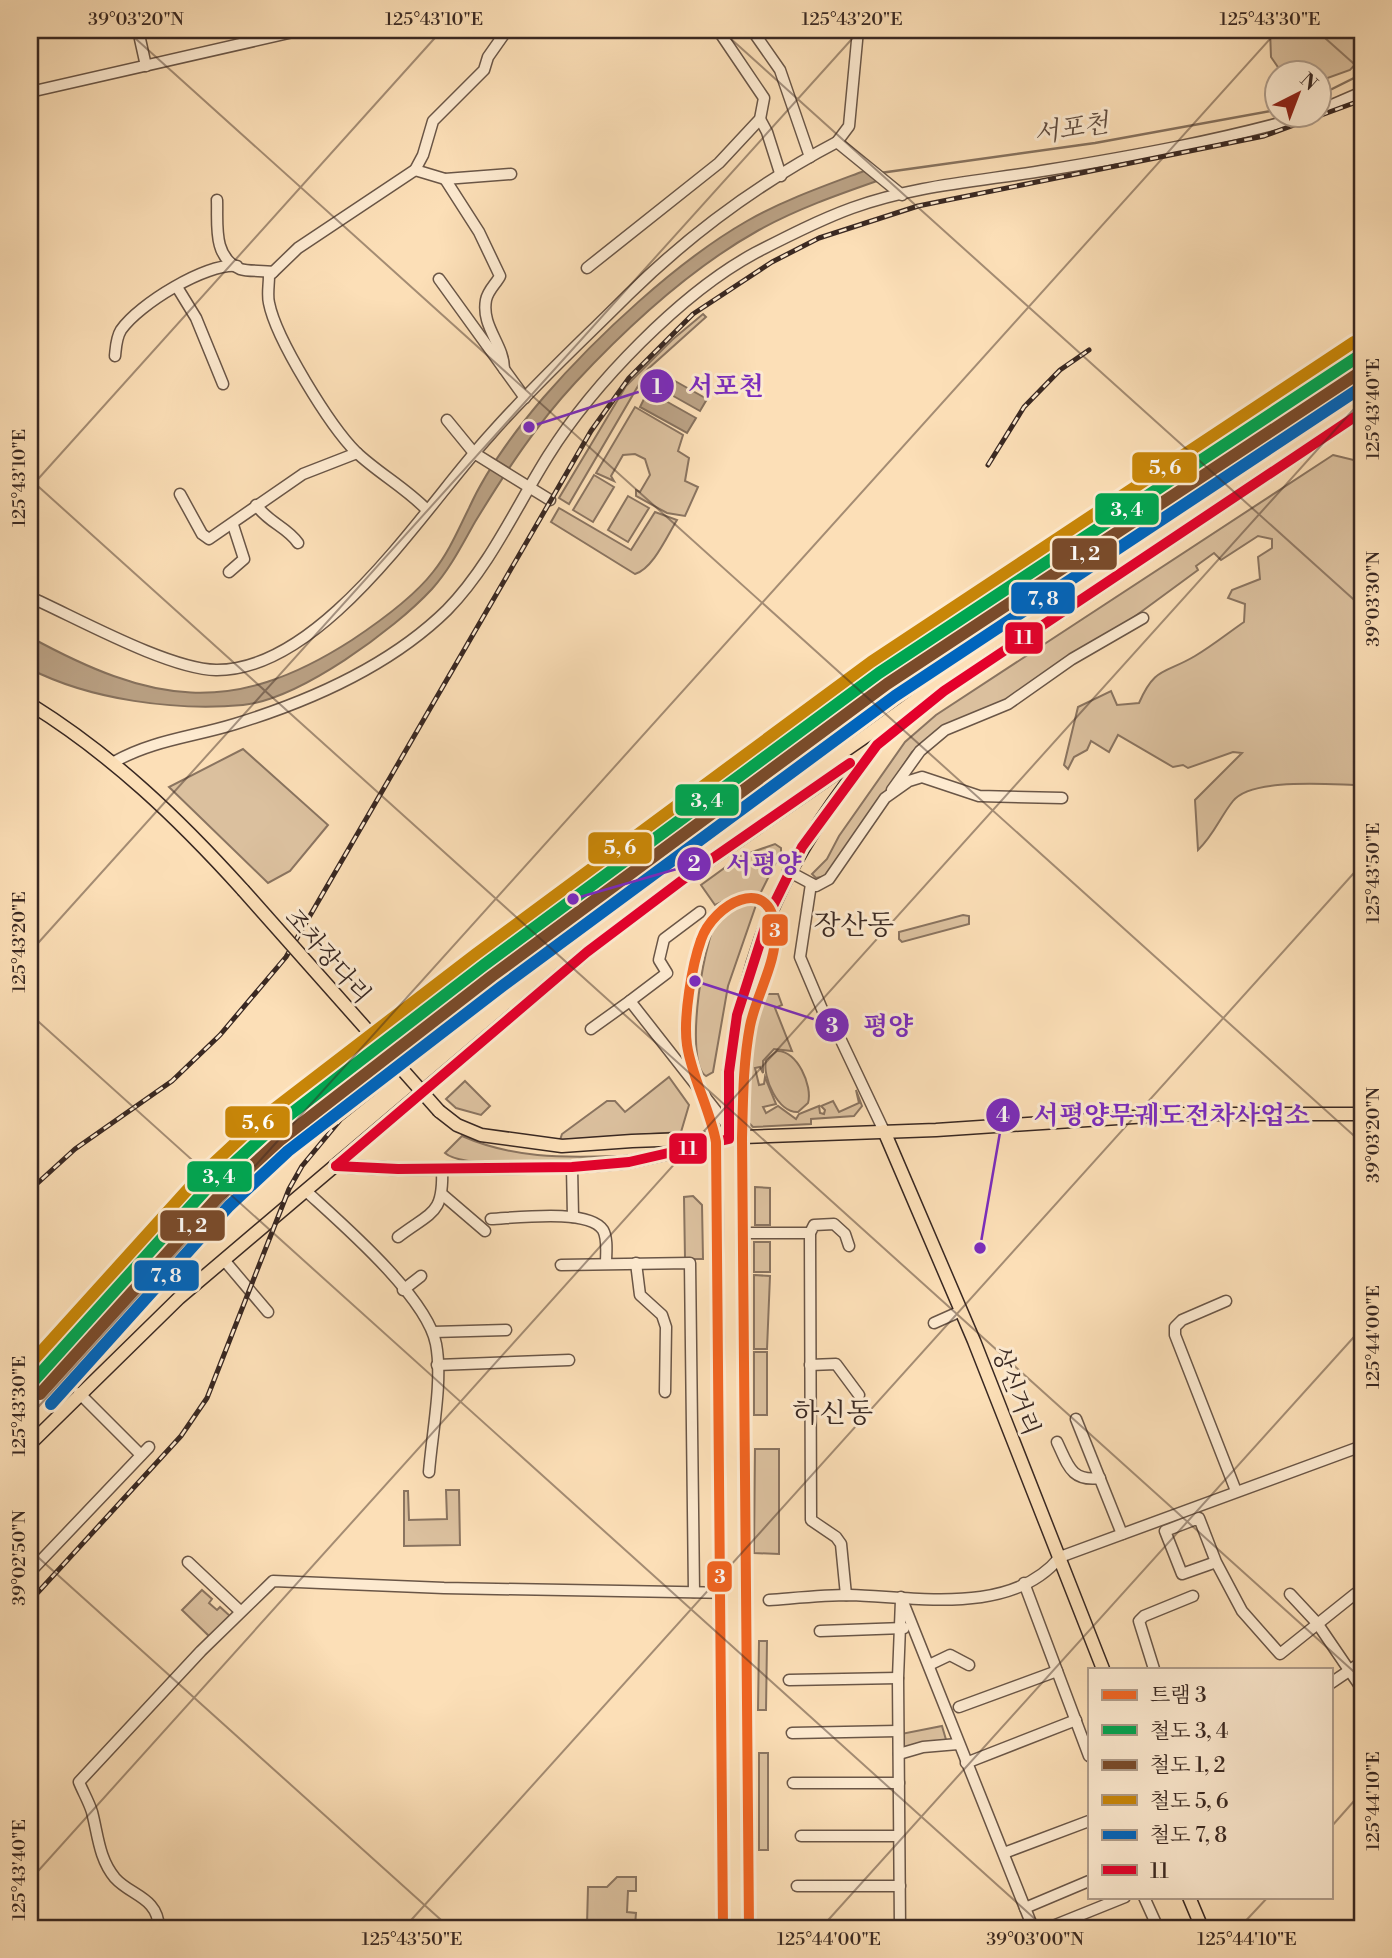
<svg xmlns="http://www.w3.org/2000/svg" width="1392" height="1958" viewBox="0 0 1392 1958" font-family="'Libre Bodoni','Noto Serif KR',serif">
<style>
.green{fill:#dbc09e;stroke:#8a7460;stroke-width:2}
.water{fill:#baa184;stroke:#86715d;stroke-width:2}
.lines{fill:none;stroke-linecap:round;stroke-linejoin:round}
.stream{stroke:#86715d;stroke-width:2.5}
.minor-casing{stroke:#6a5647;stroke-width:13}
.major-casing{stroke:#392822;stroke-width:15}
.minor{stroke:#fdead0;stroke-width:10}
.major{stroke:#fcdfb7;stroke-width:12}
.rail-casing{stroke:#392822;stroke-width:5}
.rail{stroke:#fdead0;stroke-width:2.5;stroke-dasharray:8;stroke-linecap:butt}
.major-bridge-casing{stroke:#392822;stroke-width:15;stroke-linecap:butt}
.major-bridge{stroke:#fcdfb7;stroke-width:12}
.bus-1-casing{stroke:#fdead0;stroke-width:16}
.bus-1{stroke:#e4002b;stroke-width:10}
.rail-1-casing{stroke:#fdead0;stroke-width:18}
.rail-2-casing{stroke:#fdead0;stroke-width:18}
.rail-3-casing{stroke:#fdead0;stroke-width:18}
.rail-4-casing{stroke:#fdead0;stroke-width:18}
.rail-1{stroke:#00a651;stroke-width:12}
.rail-2{stroke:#7a4b2a;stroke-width:12}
.rail-3{stroke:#c88608;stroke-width:12}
.rail-4{stroke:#0065bd;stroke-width:12}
.tram-1-casing{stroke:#fdead0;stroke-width:16}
.tram-1{stroke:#f26522;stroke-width:10}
.ticks{fill:none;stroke:#392822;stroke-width:2;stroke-opacity:0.45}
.labels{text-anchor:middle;stroke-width:6;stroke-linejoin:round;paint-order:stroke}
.street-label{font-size:24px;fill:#392822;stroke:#fdead0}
.water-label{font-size:26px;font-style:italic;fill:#604c3f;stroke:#fdead0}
.quarter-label{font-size:28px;fill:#392822;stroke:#fdead0}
.leader{fill:none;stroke:#7b2cbf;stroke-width:2.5}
.callout-dot{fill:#7b2cbf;stroke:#fdead0;stroke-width:2.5}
.mark-label{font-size:21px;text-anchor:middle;font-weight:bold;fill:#fff}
.callout-label{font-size:26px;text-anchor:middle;font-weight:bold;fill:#7b2cbf;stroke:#fdead0;stroke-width:6;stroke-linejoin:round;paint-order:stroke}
.line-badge{stroke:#fdead0;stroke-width:2.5}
.badge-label{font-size:19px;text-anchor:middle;font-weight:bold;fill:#fff}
.neatline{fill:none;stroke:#392822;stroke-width:2.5}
.ticks-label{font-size:18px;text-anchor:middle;fill:#392822}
</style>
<rect width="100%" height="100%" fill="#fcdfb7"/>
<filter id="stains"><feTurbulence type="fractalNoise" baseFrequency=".00286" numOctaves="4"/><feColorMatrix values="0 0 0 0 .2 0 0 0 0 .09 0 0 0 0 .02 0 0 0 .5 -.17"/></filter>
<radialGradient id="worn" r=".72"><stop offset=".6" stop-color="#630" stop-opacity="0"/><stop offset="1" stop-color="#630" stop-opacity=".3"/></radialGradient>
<!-- green -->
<g class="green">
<path d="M1270 30H1362V57L1350 70 1322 80H1319L1318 74 1282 73 1271 57Z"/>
<path d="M703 314 706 317 648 369 569 504 559 498 626 386 672 340Z"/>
<path d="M635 407 683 435 678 451 689 458 685 481 698 487 685 516 667 513 636 496V490L640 492 650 475 645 459 635 454 623 455 611 476 614 481 596 473Z"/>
<path d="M1333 455 1362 462V785C1333 785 1252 777 1233 801 1220 817 1214 835 1198 850L1195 800 1242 753 1233 752 1188 768 1183 765 1173 767 1118 735 1109 752 1091 741 1087 750 1074 757 1068 769 1064 765 1078 707 1111 691 1117 705 1139 703C1155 666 1165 674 1195 656 1212 646 1228 633 1244 622L1245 604 1228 598 1232 590 1260 579 1258 557 1272 548V539L1258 536 1221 560 1214 553 1196 566 1198 570 1130 620 1006 700 946 726 912 752 838 864 826 876 816 878 812 874 827 859 839 836 905 742 936 715Z"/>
<path d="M594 475 614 487 593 522 573 510Z"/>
<path d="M628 496 649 508 628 542 608 530Z"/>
<path d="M559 508 631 550 655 512 677 520C667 536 653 569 635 574L551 522Z"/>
<path d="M243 749 328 825 290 871 268 883 169 787Z"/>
<path d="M775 844 781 848V852L757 900 736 896 715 905 701 885 741 856Z"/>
<path d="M748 902 756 905 728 986 713 1072 706 1076C683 1063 704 927 723 909 730 902 738 901 748 902Z"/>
<path d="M963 915 969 916V924L902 942 899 939V932Z"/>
<path d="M761 994H778L782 1005 775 1008 792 1051 774 1049 763 1061V1073L760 1067 755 1068 759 1085 764 1084 765 1077 776 1104 763 1107 766 1113 778 1106 796 1119 799 1114 819 1106 820 1113 824 1114 825 1110 821 1106 833 1101 839 1112 859 1103 856 1090 862 1106 854 1116 811 1119V1124L753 1127 747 1121 749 1073Z"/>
<path d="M777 1051C797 1050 813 1086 808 1103L798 1112C778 1113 762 1077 766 1060Z"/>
<path d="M669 1077 689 1105 681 1132 560 1140 562 1134 607 1101H615L625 1112Z"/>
<path d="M465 1081 490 1106 481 1115 456 1108 446 1099Z"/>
<path d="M462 1136C512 1158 562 1158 616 1156V1161C584 1162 465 1171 445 1153Z"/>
<path d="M755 1187 770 1188V1225H755Z"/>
<path d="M693 1196 702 1205 703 1259H685L684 1197Z"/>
<rect x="754" y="1242" width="16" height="30"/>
<path d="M754 1275 770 1276 767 1349H754Z"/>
<path d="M745 1346H749L750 1554H746Z"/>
<rect x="754" y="1352" width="13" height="63"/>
<path d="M755 1449H779V1554L754 1553Z"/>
<path d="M446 1490H459L460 1545 404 1546V1491H408L409 1520 447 1519Z"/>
<path d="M202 1590 212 1599 209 1603 217 1610 220 1607 230 1616 210 1637 182 1610Z"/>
<path d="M746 1610H751L753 1809H749Z"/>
<path d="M759 1641H767L766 1710H758Z"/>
<path d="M942 1726 947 1743 902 1752 901 1734Z"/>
<rect x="759" y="1753" width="9" height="97"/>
<path d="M617 1877H636V1891H628L627 1912 636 1913 635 1926 587 1925 588 1887H607Z"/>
</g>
<!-- water -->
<g class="water">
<path d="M864 171 877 181C837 195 797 209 759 230 691 268 628 326 575 383 536 425 505 473 475 522 462 545 450 569 432 589 394 630 300 699 243 705 175 711 91 700 30 669V637C151 703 231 718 352 640 379 622 413 598 433 572 449 552 458 530 469 508 487 468 515 431 543 398 596 337 677 261 747 221 784 200 824 186 864 171Z"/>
<path d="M659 372 707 399 700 411 652 384Z"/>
<path d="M648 391 696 418 687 433 640 407Z"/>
</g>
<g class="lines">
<!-- stream -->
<g class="stream">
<path d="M1318 96 1362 74"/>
<path d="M880 173 1095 143 1276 110"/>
</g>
<!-- minor casing -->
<g class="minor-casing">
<g id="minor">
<path d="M138 30 146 66"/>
<path d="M752 30 780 70 810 157"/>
<path d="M30 92 302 30"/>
<path d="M1318 111 1362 92"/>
<path d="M760 119 767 132 781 176"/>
<path d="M837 142 849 126 858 30"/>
<path d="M415 170 445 179 511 174"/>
<path d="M445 179 479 232 500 276C496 284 488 290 486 300 481 327 504 344 504 369"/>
<path d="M217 200C218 223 212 257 240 269 249 272 263 270 273 272"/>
<path d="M587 268 719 163 760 119 764 98 718 30"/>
<path d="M439 279 525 398"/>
<path d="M177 287 196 318 223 384"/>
<path d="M115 356C116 347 116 338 121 330 139 304 206 263 237 266"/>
<path d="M447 420 474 453 550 500"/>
<path d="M180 494 202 534 209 539 303 474 357 453"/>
<path d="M256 505C269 523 287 527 298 543"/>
<path d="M427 510C406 488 378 473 356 452 330 426 276 339 269 303 267 295 269 285 269 276L298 248 415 170 423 155 433 121 484 70 488 57 507 30"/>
<path d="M229 572 244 559 233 525"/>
<path d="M30 597C77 618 168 669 216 670 323 671 425 506 490 435 533 386 582 341 628 295 689 235 761 182 837 142L902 195"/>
<path d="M114 762C153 740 193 737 235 724 310 701 391 665 447 610 490 566 516 507 548 456 593 384 681 293 755 253 786 237 819 220 852 208 915 185 982 181 1048 170 1133 156 1222 140 1305 116"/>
<path d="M892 790 920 751 945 730 1008 704 1072 659 1143 618"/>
<path d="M788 871 816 886 829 879 885 798 909 781 922 777 979 796 1062 798"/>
<path d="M811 884 800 957 830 1028 839 1036 884 1131"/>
<path d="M630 1001 667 973 659 960 664 939 700 912"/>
<path d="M591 1029 630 1001 728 1126"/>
<path d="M572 1167 573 1217"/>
<path d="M306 1191C342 1224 427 1297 436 1344 443 1381 432 1433 429 1472"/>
<path d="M443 1195 485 1231"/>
<path d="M491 1219C515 1218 589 1208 603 1230 608 1239 606 1253 606 1263"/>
<path d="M730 1233H810"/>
<path d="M398 1237C432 1211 444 1215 442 1168"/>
<path d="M224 1260 268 1312"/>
<path d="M636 1263 640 1295 662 1315 666 1327 665 1392"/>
<path d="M561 1265 690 1263 694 1592"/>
<path d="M403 1290 421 1276"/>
<path d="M1226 1301 1182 1320 1175 1327V1335L1236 1491"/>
<path d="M934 1323 961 1311"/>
<path d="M433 1332 506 1330"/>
<path d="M437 1365 569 1360"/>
<path d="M810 1365 836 1364 859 1395"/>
<path d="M79 1393 141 1455"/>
<path d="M1076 1419 1122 1534"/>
<path d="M1057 1442C1068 1465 1071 1482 1100 1478"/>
<path d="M188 1562 240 1611"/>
<path d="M1216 1562 1182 1574 1165 1531 1199 1518 1216 1562 1242 1611 1280 1654 1355 1594"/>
<path d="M30 1572 149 1447"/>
<path d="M1024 1583 1089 1756"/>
<path d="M1290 1594 1317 1623 1362 1689"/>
<path d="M846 1595 841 1544 836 1537 811 1520 810 1233 814 1225 834 1224 845 1234 849 1246"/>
<path d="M901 1597 1033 1928"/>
<path d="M769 1600C796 1598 824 1595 850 1595 917 1597 1012 1616 1060 1557L1362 1446"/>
<path d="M820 1631 904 1628"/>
<path d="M929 1665 950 1655 969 1665"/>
<path d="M1154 1669 1139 1621 1144 1616 1193 1596"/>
<path d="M789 1680 898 1678"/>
<path d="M1331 1683 1362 1662"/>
<path d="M959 1707 1057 1671"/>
<path d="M792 1733 898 1731"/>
<path d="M899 1754 923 1747 958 1744"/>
<path d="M966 1763 1076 1720"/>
<path d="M793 1783H899"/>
<path d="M801 1836H899"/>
<path d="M1004 1853 1089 1821"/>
<path d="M797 1886H900"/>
<path d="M1144 1897 1158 1928"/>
<path d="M1025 1908 1089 1881"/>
<path d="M159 1928C158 1897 131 1896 115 1878 99 1859 98 1835 92 1812 89 1802 83 1792 79 1782L201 1651 273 1581 444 1588 734 1593"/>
<path d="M900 1928 898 1678 901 1600"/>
<path d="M1048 1928 1125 1897"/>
</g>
</g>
<!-- major casing -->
<g class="major-casing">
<g id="major">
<path d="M30 704C112 755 178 818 243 890"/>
<path d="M439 1111 457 1125 481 1135 562 1146 632 1141 936 1130 1179 1114H1362"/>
<path d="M884 1131 974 1341 1103 1669"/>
<path d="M336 1166 398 1169 572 1167 629 1162 705 1145"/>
<path d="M30 1444 179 1298 587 952 697 869 877 745 944 691 1362 412"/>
<path d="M1189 1897 1202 1928"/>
<path d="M736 1928 729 1072C748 942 786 858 868 756"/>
</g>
</g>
<!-- minor -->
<use href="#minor" class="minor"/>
<!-- major -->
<use href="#major" class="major"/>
<!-- rail casing -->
<g class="rail-casing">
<g id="rail">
<path d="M988 465 1024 407 1060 370 1089 350"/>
<path d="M30 1190 75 1149 172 1081 220 1035 286 957 591 431 629 378 693 314 772 262 819 238 918 206 1264 136 1362 100"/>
<path d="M30 1601 181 1436 207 1398 289 1189 302 1166 341 1119 526 971 1103 554 1362 381"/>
</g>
</g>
<!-- rail -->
<use href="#rail" class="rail"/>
<!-- major-bridge casing -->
<g class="major-bridge-casing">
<path id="major-bridge" d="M243 890 439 1111"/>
</g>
<!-- major-bridge -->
<use href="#major-bridge" class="major-bridge"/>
<!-- bus-1 casing -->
<g class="bus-1-casing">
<g id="bus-1">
<path d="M336 1166 398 1169 572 1167 629 1162 729 1139V1072L737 1015 770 912 802 847 877 745 944 691 1362 412"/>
<path d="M336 1166 587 952 697 869 850 763"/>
</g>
</g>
<!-- bus-1 -->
<use href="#bus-1" class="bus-1"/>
<!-- rail-1 casing -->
<g class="rail-1-casing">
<path id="rail-1" d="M30 1385 209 1186 270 1130 484 965 879 673 1362 354"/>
</g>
<!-- rail-2 casing -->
<g class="rail-2-casing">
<path id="rail-2" d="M40 1394 219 1196 279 1141 492 976 887 684 1362 371"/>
</g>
<!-- rail-3 casing -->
<g class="rail-3-casing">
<path id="rail-3" d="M30 1364 199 1177 261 1119 476 954 871 662 1354 342"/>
</g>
<!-- rail-4 casing -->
<g class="rail-4-casing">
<path id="rail-4" d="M51 1404 229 1206 288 1151 501 987 895 696 1362 387"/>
</g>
<!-- rail-1 -->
<use href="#rail-1" class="rail-1"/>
<!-- rail-2 -->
<use href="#rail-2" class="rail-2"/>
<!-- rail-3 -->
<use href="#rail-3" class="rail-3"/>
<!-- rail-4 -->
<use href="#rail-4" class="rail-4"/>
<!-- tram-1 casing -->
<g class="tram-1-casing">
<path id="tram-1" d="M723 1928 716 1142C710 1109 692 1078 687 1045 683 1018 692 965 701 940 713 904 770 873 775 928 778 961 756 995 750 1026 743 1063 743 1101 742 1138L749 1928"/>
</g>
<!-- tram-1 -->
<use href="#tram-1" class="tram-1"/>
</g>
<!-- ticks -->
<path class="ticks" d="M126 30 1362 1143M721 30 1362 607M1316 30 1362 71M30 479 1362 1679M30 488 442 30M30 952 860 30M30 1014 1045 1928M30 1416 1278 30M30 1550 450 1928M1331 1827 1362 1792M30 1880 1362 400M404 1928 1362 864M821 1928 1362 1328M1239 1928 1268 1897"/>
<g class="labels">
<!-- street labels -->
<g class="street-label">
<text transform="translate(328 956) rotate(49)" y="8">조차장다리</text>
<text transform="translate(1016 1391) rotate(69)" y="8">상신거리</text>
</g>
<!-- water labels -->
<g class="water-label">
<text transform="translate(1071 128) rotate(-9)" y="9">서포천</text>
</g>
<!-- quarter labels -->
<g class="quarter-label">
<text x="854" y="934">장산동</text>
<text x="833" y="1422">하신동</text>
</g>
</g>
<!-- callouts -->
<path class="leader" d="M529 427L657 386M573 899L694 864M695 981L832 1025M980 1248L1003 1115"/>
<g class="callout-dot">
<circle cx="529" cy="427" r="7"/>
<circle cx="573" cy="899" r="7"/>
<circle cx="695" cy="981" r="7"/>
<circle cx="980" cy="1248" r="7"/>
<circle cx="657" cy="386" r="18"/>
<circle cx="694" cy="864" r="18"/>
<circle cx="832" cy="1025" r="18"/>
<circle cx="1003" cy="1115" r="18"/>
</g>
<g class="mark-label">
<text x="657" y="394">1</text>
<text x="694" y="871">2</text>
<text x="832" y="1033">3</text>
<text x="1003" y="1122">4</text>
</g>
<g class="callout-label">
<text x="726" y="395">서포천</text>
<text x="764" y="873">서평양</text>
<text x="888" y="1035">평양</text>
<text x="1172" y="1124">서평양무궤도전차사업소</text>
</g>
<g class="line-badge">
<rect x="1131" y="451" width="67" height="33" rx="7" fill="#c88608"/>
<rect x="1094" y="492" width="66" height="34" rx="7" fill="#00a651"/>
<rect x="1051" y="537" width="67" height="34" rx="7" fill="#7a4b2a"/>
<rect x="1010" y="581" width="66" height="34" rx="7" fill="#0065bd"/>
<rect x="1004" y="621" width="40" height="34" rx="7" fill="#e4002b"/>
<rect x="674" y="783" width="66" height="34" rx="7" fill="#00a651"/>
<rect x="587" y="831" width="66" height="34" rx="7" fill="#c88608"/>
<rect x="761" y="913" width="28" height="34" rx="7" fill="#f26522"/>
<rect x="224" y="1105" width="67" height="34" rx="7" fill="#c88608"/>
<rect x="668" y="1132" width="40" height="33" rx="7" fill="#e4002b"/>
<rect x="186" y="1160" width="67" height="33" rx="7" fill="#00a651"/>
<rect x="159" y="1209" width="67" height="33" rx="7" fill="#7a4b2a"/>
<rect x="133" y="1259" width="67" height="33" rx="7" fill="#0065bd"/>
<rect x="706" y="1560" width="27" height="33" rx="7" fill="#f26522"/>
</g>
<g class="badge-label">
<text x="1165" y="474">5, 6</text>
<text x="1127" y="516">3, 4</text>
<text x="1085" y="560">1, 2</text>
<text x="1043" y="605">7, 8</text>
<text x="1024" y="644">11</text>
<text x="707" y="807">3, 4</text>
<text x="620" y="854">5, 6</text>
<text x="775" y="937">3</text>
<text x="258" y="1129">5, 6</text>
<text x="688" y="1155">11</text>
<text x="219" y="1183">3, 4</text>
<text x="192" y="1232">1, 2</text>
<text x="166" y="1282">7, 8</text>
<text x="720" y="1583">3</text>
</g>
<!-- margin -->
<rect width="1392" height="1958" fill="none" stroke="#fcdfb7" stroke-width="77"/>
<!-- legend -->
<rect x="1088" y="1668" width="245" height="231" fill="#fdead0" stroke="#af9c8a" stroke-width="2"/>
<rect x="1102" y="1690" width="35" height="10" fill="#f26522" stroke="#af9c8a" stroke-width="2"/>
<text x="1150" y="1702" font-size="21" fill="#392822">트램 3</text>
<rect x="1102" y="1725" width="35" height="10" fill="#00a651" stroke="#af9c8a" stroke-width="2"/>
<text x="1150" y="1738" font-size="21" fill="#392822">철도 3, 4</text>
<rect x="1102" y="1760" width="35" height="10" fill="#7a4b2a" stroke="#af9c8a" stroke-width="2"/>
<text x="1150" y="1772" font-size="21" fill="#392822">철도 1, 2</text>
<rect x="1102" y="1795" width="35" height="10" fill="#c88608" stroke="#af9c8a" stroke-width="2"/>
<text x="1150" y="1808" font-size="21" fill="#392822">철도 5, 6</text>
<rect x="1102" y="1830" width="35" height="10" fill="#0065bd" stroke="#af9c8a" stroke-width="2"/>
<text x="1150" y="1842" font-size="21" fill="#392822">철도 7, 8</text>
<rect x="1102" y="1865" width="35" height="10" fill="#e4002b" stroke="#af9c8a" stroke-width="2"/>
<text x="1150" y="1878" font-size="21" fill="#392822">11</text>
<!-- north arrow -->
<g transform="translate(1298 94) rotate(42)"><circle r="33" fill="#fdead0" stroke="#af9c8a" stroke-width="2"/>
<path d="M0-5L12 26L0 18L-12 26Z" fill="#8f2418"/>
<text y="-10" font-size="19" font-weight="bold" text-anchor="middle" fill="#392822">N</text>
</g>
<rect x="38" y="38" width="1316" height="1882" class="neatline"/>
<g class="ticks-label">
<text x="136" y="25">39°03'20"N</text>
<text x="434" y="25">125°43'10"E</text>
<text x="852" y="25">125°43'20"E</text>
<text x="1270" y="25">125°43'30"E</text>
<text transform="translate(1373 409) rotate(-90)" y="6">125°43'40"E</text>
<text transform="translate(19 478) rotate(-90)" y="6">125°43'10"E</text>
<text transform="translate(1373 599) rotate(-90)" y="6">39°03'30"N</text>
<text transform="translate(1373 873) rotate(-90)" y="6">125°43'50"E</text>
<text transform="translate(19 942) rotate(-90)" y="6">125°43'20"E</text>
<text transform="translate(1373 1135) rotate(-90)" y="6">39°03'20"N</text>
<text transform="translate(1373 1337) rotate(-90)" y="6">125°44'00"E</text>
<text transform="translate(19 1406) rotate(-90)" y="6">125°43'30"E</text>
<text transform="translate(19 1558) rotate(-90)" y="6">39°02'50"N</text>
<text transform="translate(1373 1801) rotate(-90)" y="6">125°44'10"E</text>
<text transform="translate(19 1870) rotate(-90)" y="6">125°43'40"E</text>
<text x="412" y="1945">125°43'50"E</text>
<text x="829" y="1945">125°44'00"E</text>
<text x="1035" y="1945">39°03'00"N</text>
<text x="1247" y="1945">125°44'10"E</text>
</g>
<rect width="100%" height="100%" filter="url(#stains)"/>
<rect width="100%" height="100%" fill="url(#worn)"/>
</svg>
